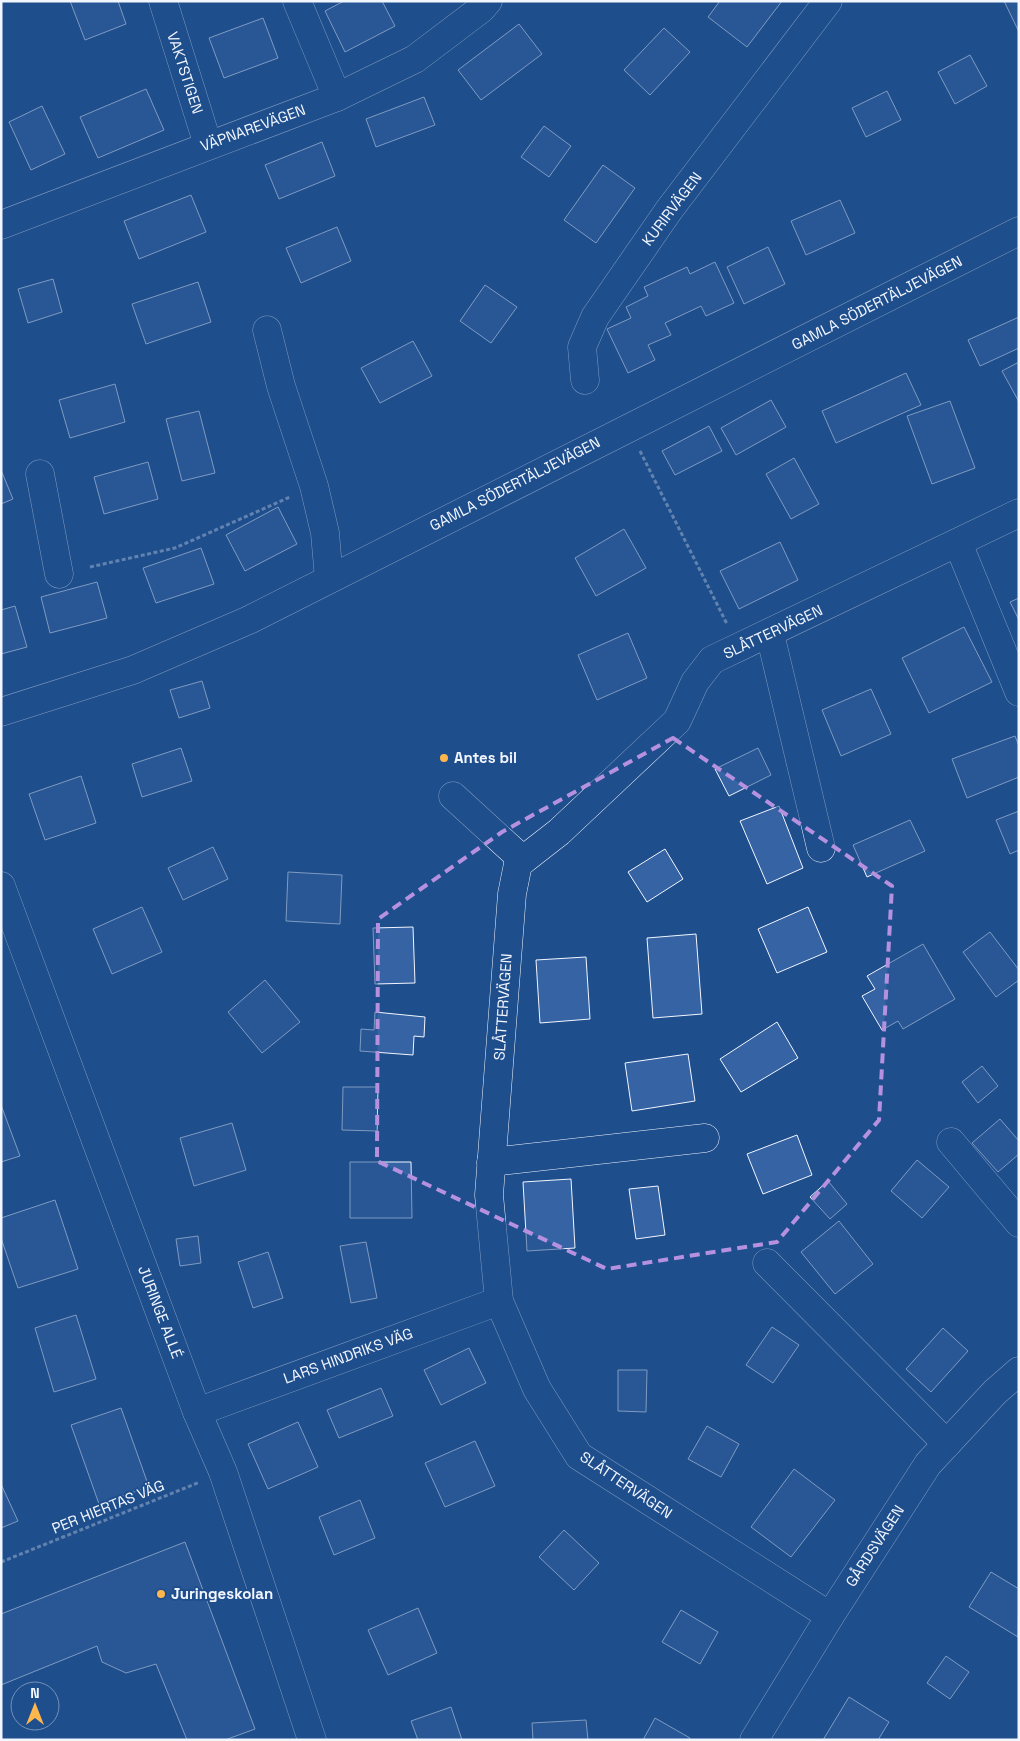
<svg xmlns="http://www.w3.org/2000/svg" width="1020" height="1741" viewBox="0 0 1020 1741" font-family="'Space Grotesk',sans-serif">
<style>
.building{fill:#3563a3;stroke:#f2f6ff}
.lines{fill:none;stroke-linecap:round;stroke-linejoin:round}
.minor-casing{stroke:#f2f6ff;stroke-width:29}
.path{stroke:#b3c4dc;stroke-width:3;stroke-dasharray:4 2.5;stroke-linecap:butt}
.minor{stroke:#1f4e8c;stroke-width:28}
.marked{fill:none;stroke:#b691df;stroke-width:4;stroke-dasharray:10 6;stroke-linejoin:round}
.poi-dot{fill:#ffb74d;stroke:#1f4e8c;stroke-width:2}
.labels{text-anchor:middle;stroke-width:4;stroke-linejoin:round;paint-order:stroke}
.street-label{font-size:15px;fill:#f2f6ff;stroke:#1f4e8c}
.poi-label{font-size:15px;font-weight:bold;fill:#f2f6ff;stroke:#1f4e8c;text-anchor:start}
</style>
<rect width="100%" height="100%" fill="#1f4e8c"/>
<!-- building -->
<g class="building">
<path d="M70 1H118L126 24 85 40Z"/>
<path d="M344 1H382L395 26 345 52 325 11Z"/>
<path d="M720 1H782L747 47 708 17Z"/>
<path d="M1004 1H1019V32Z"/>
<path d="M263 18 278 58 224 78 209 38Z"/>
<path d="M519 24 542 54 481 100 458 70Z"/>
<path d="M664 28 690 52 650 95 624 70Z"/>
<path d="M970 55 987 86 955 104 938 72Z"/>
<path d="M146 89 164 130 98 158 80 117Z"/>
<path d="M887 91 901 120 866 137 852 108Z"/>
<path d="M424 97 435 125 376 147 366 119Z"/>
<path d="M42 106 65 154 31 170 9 122Z"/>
<path d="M544 126 571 146 549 177 521 157Z"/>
<path d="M322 142 335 176 279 199 265 165Z"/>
<path d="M603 165 635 188 596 243 564 220Z"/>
<path d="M191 195 206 232 139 259 124 221Z"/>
<path d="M840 200 855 233 806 255 791 221Z"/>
<path d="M337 227 351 261 301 283 286 248Z"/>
<path d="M768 247 785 284 744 304 727 267Z"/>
<path d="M715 262 734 303 706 316 701 306 665 323 671 335 648 345 655 360 628 373 607 329 631 318 626 307 648 296 644 287 687 267 690 274Z"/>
<path d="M53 279 62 312 28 323 18 289Z"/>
<path d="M198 282 211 322 146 344 132 304Z"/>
<path d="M485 285 517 307 491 343 460 321Z"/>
<path d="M1019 317V348L980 366 968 340Z"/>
<path d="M413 341 432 376 380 403 361 368Z"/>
<path d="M1019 362V402L1002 371Z"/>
<path d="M906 373 921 405 836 443 822 411Z"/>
<path d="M115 384 125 422 70 438 59 400Z"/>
<path d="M771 400 786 427 736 455 721 428Z"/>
<path d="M950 401 975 468 932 484 907 416Z"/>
<path d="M199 411 215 473 182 481 166 419Z"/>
<path d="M709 426 722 451 675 475 662 451Z"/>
<path d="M794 458 819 504 791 519 766 474Z"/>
<path d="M148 462 158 499 104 514 94 477Z"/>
<path d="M1 470 13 499 1 504Z"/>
<path d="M278 507 297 544 245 571 226 535Z"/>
<path d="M624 529 646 568 596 596 575 558Z"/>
<path d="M780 542 798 580 739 609 720 571Z"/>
<path d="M201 548 214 584 156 603 143 568Z"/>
<path d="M97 582 107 618 50 633 41 597Z"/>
<path d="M1019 598V620L1010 602Z"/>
<path d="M15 606 27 647 1 654V610Z"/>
<path d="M964 627 992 682 929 713 902 658Z"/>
<path d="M628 633 647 678 597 700 578 655Z"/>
<path d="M202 681 210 708 179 718 170 690Z"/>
<path d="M871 689 891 734 841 756 822 710Z"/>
<path d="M1015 736 1019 746V777L967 798 952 759Z"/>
<path d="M181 748 192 781 142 797 132 764Z"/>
<path d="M758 748 771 775 729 796 715 769Z"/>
<path d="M81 776 96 823 45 840 29 794Z"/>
<path d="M779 806 803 868 767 884 740 821Z"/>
<path d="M1019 811V850L1010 854 996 820Z"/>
<path d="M910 820 925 851 867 877 853 845Z"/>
<path d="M213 847 228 879 183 900 168 868Z"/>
<path d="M665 849 683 879 647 902 628 872Z"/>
<path d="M288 872 342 875 340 924 286 921Z"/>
<path d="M142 907 162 952 112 974 93 929Z"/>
<path d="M808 907 827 952 777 973 758 929Z"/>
<path d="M413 927 415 983 375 984 373 928Z"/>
<path d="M990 932 1019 970V980L996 997 963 952Z"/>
<path d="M696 934 702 1014 653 1018 647 938Z"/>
<path d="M923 944 955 999 903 1029 898 1021 882 1030 862 996 875 989 867 976Z"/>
<path d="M586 957 590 1019 540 1023 536 960Z"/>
<path d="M265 980 300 1022 262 1053 228 1012Z"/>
<path d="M375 1012 425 1017 424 1037 414 1036 413 1055 360 1051 361 1029 374 1030Z"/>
<path d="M777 1022 798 1058 741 1092 720 1059Z"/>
<path d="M688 1054 695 1101 632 1111 625 1063Z"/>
<path d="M982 1066 998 1086 978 1103 962 1082Z"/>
<path d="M343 1087H378L377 1131 342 1130Z"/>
<path d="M1 1105 20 1156 1 1162Z"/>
<path d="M1000 1119 1019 1141V1154L998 1172 972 1143Z"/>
<path d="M232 1123 246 1170 194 1186 180 1138Z"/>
<path d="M797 1135 812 1175 763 1194 747 1154Z"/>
<path d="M917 1160 949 1187 922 1218 891 1191Z"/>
<path d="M350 1162H411L412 1218H350Z"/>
<path d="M571 1179 575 1248 527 1251 523 1182Z"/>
<path d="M828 1181 847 1204 830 1219 810 1197Z"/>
<path d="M658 1186 665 1235 636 1239 629 1189Z"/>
<path d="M55 1200 78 1269 18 1288 1 1238V1218Z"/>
<path d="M839 1221 873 1264 835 1294 801 1252Z"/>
<path d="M198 1236 201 1263 180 1266 176 1239Z"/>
<path d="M366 1242 377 1298 351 1303 340 1246Z"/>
<path d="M268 1252 283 1298 253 1308 238 1262Z"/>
<path d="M76 1315 96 1379 54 1392 35 1328Z"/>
<path d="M772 1327 799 1345 773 1383 746 1365Z"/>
<path d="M943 1328 968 1351 931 1392 906 1369Z"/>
<path d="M469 1348 486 1383 441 1405 424 1370Z"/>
<path d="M618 1370H647L646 1412 618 1411Z"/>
<path d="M381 1388 393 1416 339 1438 327 1410Z"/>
<path d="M121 1408 149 1487 99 1504 71 1425Z"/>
<path d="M298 1422 318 1467 268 1489 248 1444Z"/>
<path d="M707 1426 739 1444 721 1477 688 1459Z"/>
<path d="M475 1441 495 1486 445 1507 425 1463Z"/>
<path d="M794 1469 835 1500 791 1557 751 1527Z"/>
<path d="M1 1484 18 1521 1 1528Z"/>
<path d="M360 1500 375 1538 334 1555 319 1517Z"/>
<path d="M564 1530 599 1563 574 1590 539 1557Z"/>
<path d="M185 1542 255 1729 225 1740H187L156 1664 126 1673 102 1662 97 1646 1 1685V1614Z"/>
<path d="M991 1572 1019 1589 1018 1637 969 1607Z"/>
<path d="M418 1608 437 1653 388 1675 368 1630Z"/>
<path d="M681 1610 718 1632 700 1664 662 1642Z"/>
<path d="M946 1656 969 1672 950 1699 927 1683Z"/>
<path d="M849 1697 889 1722 878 1740H823Z"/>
<path d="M451 1707 462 1740H418L411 1721Z"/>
<path d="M655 1718 690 1738 689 1740H643Z"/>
<path d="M586 1720 588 1740H533L532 1723Z"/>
</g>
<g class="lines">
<!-- minor casing -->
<g class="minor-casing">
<g id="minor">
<path d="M163 1 208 145"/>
<path d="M297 1 337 97"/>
<path d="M1 225 337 97 415 59 481 9 488 1"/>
<path d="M267 330 281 386 314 486 325 533 329 579"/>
<path d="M585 380 582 347 595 317 669 210 828 1"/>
<path d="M40 474 59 574"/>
<path d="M958 543 1019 692"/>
<path d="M770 634 821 848"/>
<path d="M1 712 133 670 249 620 1019 231"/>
<path d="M453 796 523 860"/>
<path d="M1 886 197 1412 223 1472 312 1740"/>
<path d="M951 1142 1019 1223"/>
<path d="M491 1162 705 1138"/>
<path d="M767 1263 947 1444"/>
<path d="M197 1412 499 1301"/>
<path d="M830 1616 579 1456 537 1389 499 1301 489 1195 512 894 518 864 559 832 677 721 695 682 712 660 1019 513"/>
<path d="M754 1740 830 1616 928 1464 995 1392 1019 1371"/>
</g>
</g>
<!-- path -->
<g class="path">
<path d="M640 451 727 624"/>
<path d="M90 567 175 548 290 497"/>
<path d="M1 1562 200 1482"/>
</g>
<!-- minor -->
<use href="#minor" class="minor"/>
</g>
<!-- marked area -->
<path d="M0 0H1020V1741H0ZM673 738 892 886 879 1120 777 1242 607 1269 377 1161 378 919 502 832Z" fill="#1f4e8c" fill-opacity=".55" fill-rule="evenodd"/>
<path class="marked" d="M673 738 892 886 879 1120 777 1242 607 1269 377 1161 378 919 502 832Z"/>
<!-- markers -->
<g class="poi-dot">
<circle cx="444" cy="758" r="5"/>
<circle cx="161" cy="1594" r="5"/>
</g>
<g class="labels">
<!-- street labels -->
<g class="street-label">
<text transform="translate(185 73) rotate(72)" y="5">VAKTSTIGEN</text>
<text transform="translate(253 128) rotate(-20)" y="5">VÄPNAREVÄGEN</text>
<text transform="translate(672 209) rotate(-53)" y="5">KURIRVÄGEN</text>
<text transform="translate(877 303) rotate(-27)" y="5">GAMLA SÖDERTÄLJEVÄGEN</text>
<text transform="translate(515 484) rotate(-27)" y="5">GAMLA SÖDERTÄLJEVÄGEN</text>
<text transform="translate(773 632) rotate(-25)" y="5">SLÅTTERVÄGEN</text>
<text transform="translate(503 1007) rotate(-86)" y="5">SLÅTTERVÄGEN</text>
<text transform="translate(160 1312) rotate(69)" y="5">JURINGE ALLÉ</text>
<text transform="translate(348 1356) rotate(-20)" y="5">LARS HINDRIKS VÄG</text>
<text transform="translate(626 1485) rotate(34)" y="5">SLÅTTERVÄGEN</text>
<text transform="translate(108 1507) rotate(-22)" y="5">PER HIERTAS VÄG</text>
<text transform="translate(875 1546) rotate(-57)" y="5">GÅRDSVÄGEN</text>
</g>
<!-- poi labels -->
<g class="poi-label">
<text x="454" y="763">Antes bil</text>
<text x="171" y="1599">Juringeskolan</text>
</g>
</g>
<!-- border -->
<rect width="1020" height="1741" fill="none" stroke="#f2f6ff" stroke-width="5"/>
<!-- north arrow -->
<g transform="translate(35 1706)"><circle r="24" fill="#1f4e8c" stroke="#7391ba"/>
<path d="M0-4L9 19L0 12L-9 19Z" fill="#ffb74d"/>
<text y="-8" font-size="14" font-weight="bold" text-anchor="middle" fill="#f2f6ff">N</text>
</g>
</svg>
